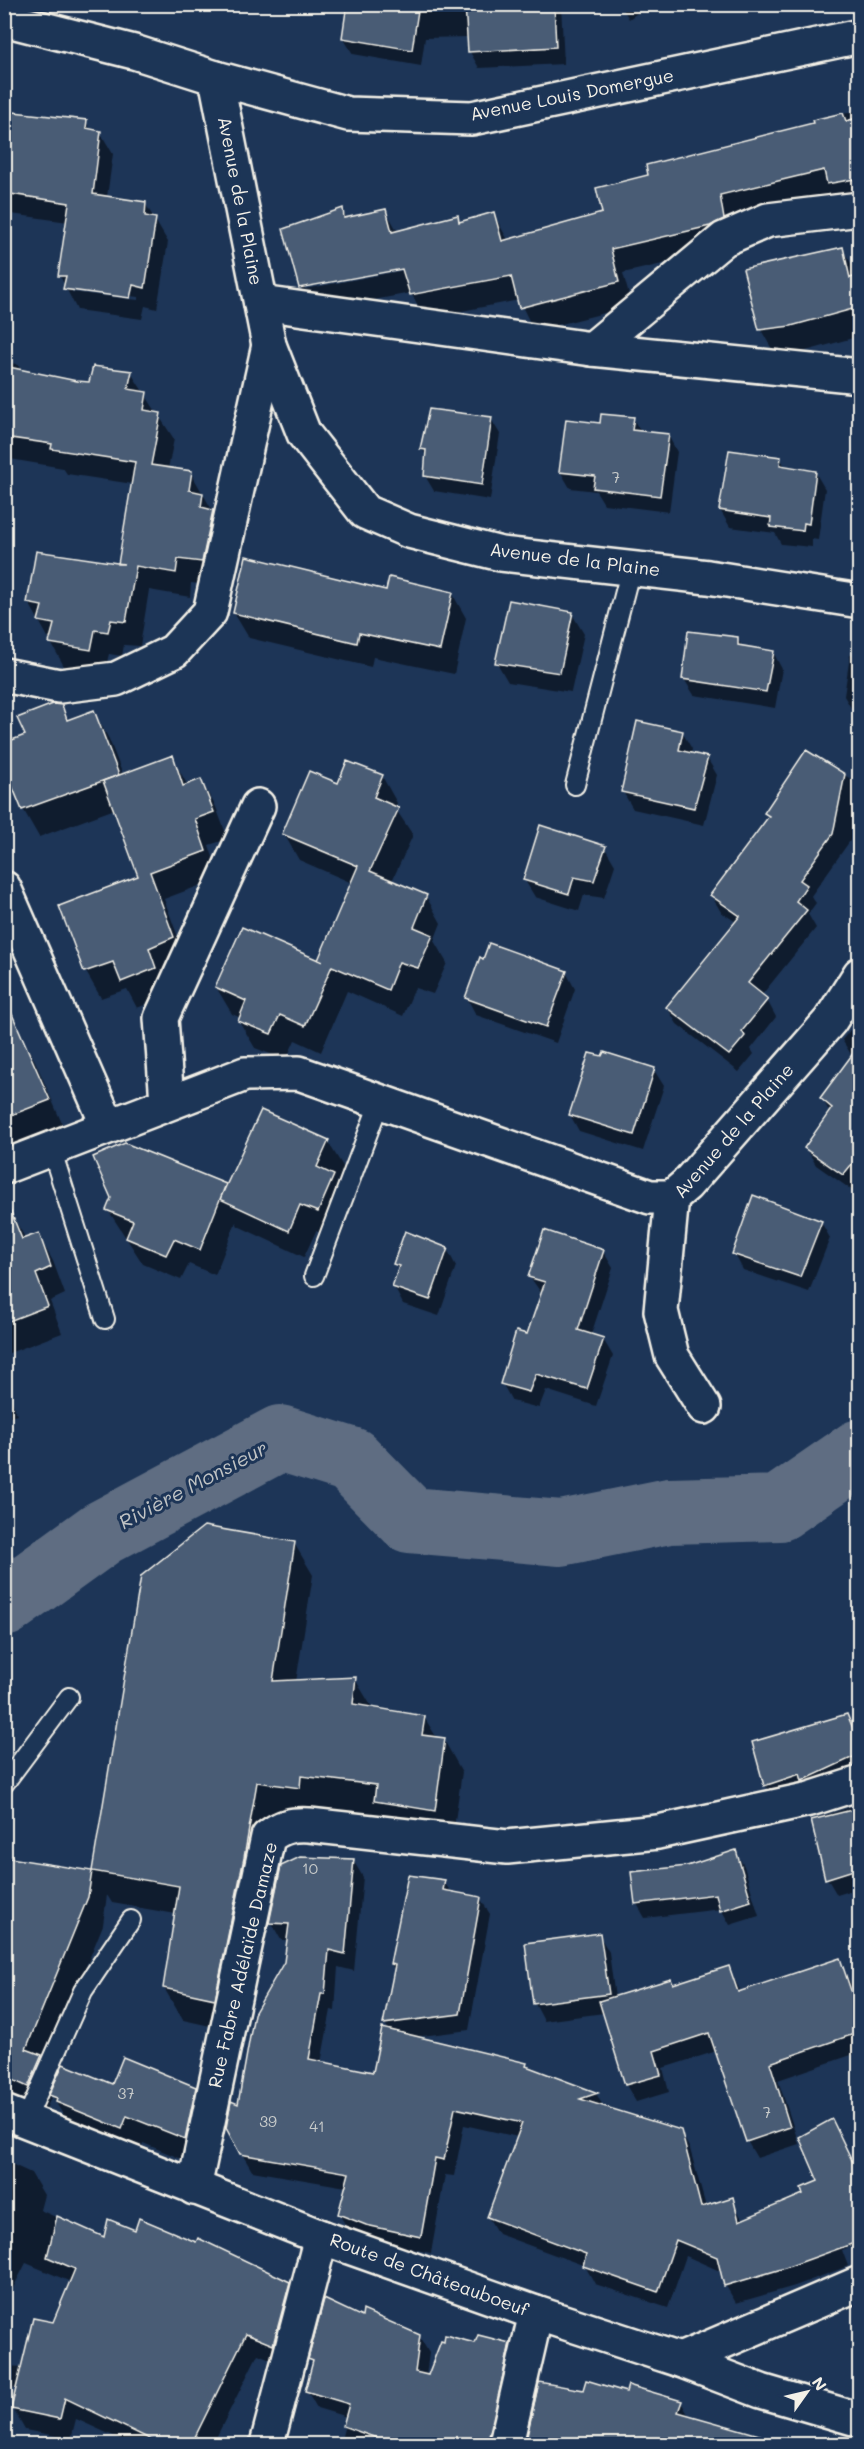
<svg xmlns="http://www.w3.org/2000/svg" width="864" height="2449" viewBox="0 0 864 2449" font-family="Mali,sans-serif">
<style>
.shadow{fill:#0007;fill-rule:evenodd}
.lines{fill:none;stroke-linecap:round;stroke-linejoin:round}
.river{stroke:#5e6d82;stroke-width:66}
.building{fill:#485b74;stroke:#f4f1e8;stroke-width:1.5}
.service-casing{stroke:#f4f1e8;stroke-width:22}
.minor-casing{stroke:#f4f1e8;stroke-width:38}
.secondary-casing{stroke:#f4f1e8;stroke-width:38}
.service{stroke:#1d3557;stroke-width:18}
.minor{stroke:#1d3557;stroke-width:33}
.secondary{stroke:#1d3557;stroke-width:33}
.labels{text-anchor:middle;stroke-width:6;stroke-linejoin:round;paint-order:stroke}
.number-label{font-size:15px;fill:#c9cccb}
.street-label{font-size:18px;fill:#f4f1e8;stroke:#1d3557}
.water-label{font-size:20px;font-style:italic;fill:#c0c3c4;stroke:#1d3557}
</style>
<rect width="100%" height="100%" fill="#1d3557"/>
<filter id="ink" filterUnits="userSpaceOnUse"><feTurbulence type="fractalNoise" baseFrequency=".0167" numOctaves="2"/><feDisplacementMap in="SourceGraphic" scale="12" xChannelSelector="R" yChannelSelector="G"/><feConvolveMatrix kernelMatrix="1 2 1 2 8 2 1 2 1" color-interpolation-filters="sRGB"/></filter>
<g filter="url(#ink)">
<!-- shadow -->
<g class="shadow">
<path d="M131 4H189V8L172 5 171 11Z"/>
<path d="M349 4H561L564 64 479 68 470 52 469 37 425 38 421 66 353 54 343 38Z"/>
<path d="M620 4H650L629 19Z"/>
<path d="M860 110V204L842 207 834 194 733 219 724 250 623 273 632 306 534 331 519 300 425 318 411 293 314 311 301 288 342 210 347 219 386 211 398 232 457 217 460 223 493 213 508 240 604 214 650 177 814 124V121ZM409 266 410 269 305 289V286Z"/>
<path d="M4 112 86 122 91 130 100 132 113 154 107 197 145 203 168 242 157 309 145 306 142 319 77 310 60 276 68 222 4 213ZM72 289 138 297V300L72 292Z"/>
<path d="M842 249 860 277V336L806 351 776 356 761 330 745 270Z"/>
<path d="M4 362 17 364 22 371 90 383 131 373 174 439 168 469 191 473 227 536 216 586 191 583 190 597 149 590 140 646 124 645 122 656 109 654 104 674 65 668 29 603 121 566 133 484 67 474 63 468 4 458Z"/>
<path d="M491 419 500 434 490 500 434 491 425 476 427 458 422 448Z"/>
<path d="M633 419 641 432 668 435 677 452 669 512 604 504 596 491 570 488 560 471 601 425Z"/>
<path d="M781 459 785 467 815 472 825 489 818 540 812 539V547L781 544 775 533 730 527 720 510Z"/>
<path d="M387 592 452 593 466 618 454 674 373 657 371 667 249 638 234 613Z"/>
<path d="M572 614 584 634 571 692 508 682 497 663Z"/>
<path d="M737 638 743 648 773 652 782 669 775 708 694 695 684 679Z"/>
<path d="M850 655 860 656V716L855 715 844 696Z"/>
<path d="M61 706 69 721 94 712 109 739 123 775 172 757 188 786 201 781 216 807 228 839 209 845 220 878 164 899 188 964 170 995 137 1008 127 989 101 998 86 972 61 907 140 877 115 809 39 837 23 809 27 736Z"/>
<path d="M682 732 692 749 691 754 707 758 717 775 704 825 633 809 623 792Z"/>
<path d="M807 752 851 779 857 770 860 772V843L852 838 811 896 816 903 808 914 816 928 761 996 767 1000 776 1017 751 1049 754 1054 739 1072 677 1024 667 1007 736 922 721 912 711 895 769 819 766 813Z"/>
<path d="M382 776 397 803 395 808 413 835 392 881 426 896 441 923 434 941 447 963 433 994 415 988 403 1016 347 991 321 1052 295 1040 286 1060 255 1048 239 1021 241 1018 232 1014 216 987 321 963 352 883 299 860 284 834 338 785Z"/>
<path d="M605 848 615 865 604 898 584 895 579 911 535 897 524 879Z"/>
<path d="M566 972 575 989 556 1043 476 1015 467 998Z"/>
<path d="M860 1018V1182L853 1191 816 1165 806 1148 830 1113 822 1098 852 1056 842 1040Z"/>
<path d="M20 1034 35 1061 64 1128 4 1156V1040Z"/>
<path d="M654 1070 664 1086 643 1151 579 1131 570 1115Z"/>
<path d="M328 1142 344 1168 337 1183 349 1203 333 1238 316 1231 304 1257 238 1226 236 1222 215 1275 189 1264 181 1280 143 1264 108 1210 225 1186 227 1189Z"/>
<path d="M10 1212 26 1239 38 1235 53 1261 65 1294 50 1301 62 1333 4 1355V1215Z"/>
<path d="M821 1222 830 1238 809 1292 743 1270 734 1253Z"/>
<path d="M447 1249 456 1266 439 1316 403 1304 394 1287 399 1271 395 1264Z"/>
<path d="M603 1251 613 1268 591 1335 603 1339 613 1356 596 1406 546 1390 539 1408 512 1401 502 1383 528 1335 542 1294 530 1277Z"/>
<path d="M4 1381 17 1415 4 1419Z"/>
<path d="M294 1543 313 1575 296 1682 355 1679 373 1709 424 1717 437 1738 444 1740 462 1772 452 1842 394 1832 384 1816 319 1807 317 1820 274 1814 233 2031 183 2020 164 1988 176 1914 112 1903 107 1895 103 1925 46 2065 56 2083 195 2088 212 2117 201 2167 143 2143 138 2156 68 2123 52 2096 44 2113 4 2097V1859L93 1873 142 1577Z"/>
<path d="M846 1715 860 1741V1783L775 1802 766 1786 754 1743Z"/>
<path d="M860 1804V1888L837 1895 827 1878 813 1819Z"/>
<path d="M735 1851 744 1866 759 1916 730 1925 721 1909 645 1918 637 1904 633 1874 688 1867Z"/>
<path d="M353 1860 363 1877 354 1971 338 1967 335 2011 331 2010 321 2063 374 2074 389 2031 385 2023 396 1972 391 1964 444 1882 451 1892 480 1898 490 1914 469 2030 414 2037 526 2065 528 2069 597 2095 604 2108 680 2131 690 2149 706 2207 732 2199 743 2221 860 2177V2242L842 2250 848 2266 795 2286 736 2303 726 2286 722 2272 686 2256 668 2308 595 2284 585 2266 498 2234 488 2217 518 2137 464 2125 454 2176 445 2175 431 2253 378 2242 349 2231 339 2214 346 2187 252 2171 227 2128 239 2106 286 1962 289 1940H281L271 1922Z"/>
<path d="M599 1935 609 1952 615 1998 674 1986 729 1968 741 1992 839 1960 851 1984 860 1981V2052L778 2080 799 2144 757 2158 747 2141 717 2051 663 2068 669 2092 636 2102 626 2085 604 2013 544 2021 535 2004Z"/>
<path d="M7 2162 31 2173 44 2195 40 2210 105 2239 289 2283 301 2304 285 2365 258 2354 213 2444H131L76 2419 71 2439 25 2430 13 2409 17 2390 4 2383V2366L67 2369 71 2282 26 2263 13 2288 4 2284V2168Z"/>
<path d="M363 2319 419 2336 429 2353 426 2376 429 2377 476 2345 509 2344 519 2361 500 2444H347L342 2436 347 2417 317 2408 307 2391 314 2365 310 2359Z"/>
<path d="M584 2391 627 2394 681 2402 689 2416 756 2434 762 2444H527Z"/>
</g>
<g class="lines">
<!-- river -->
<path class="river" d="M4 1604 102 1533 280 1438 351 1460 410 1520 561 1533 669 1511 779 1508 860 1452"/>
</g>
<!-- building -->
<g class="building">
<path d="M347 4H419L412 50 342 38Z"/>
<path d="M465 4H554L556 47 468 52Z"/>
<path d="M4 111 87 120 86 128 101 131 93 194 146 202 145 216 156 218 145 288 133 285 130 298 63 289 66 276H58L69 203 4 193Z"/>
<path d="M843 113 846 121 860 117V178L827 184 824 170 720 195 724 219 710 226 611 249 619 282 519 308 511 276 410 295 402 269 299 288 283 229 343 208 344 218 386 209 392 232 458 215 459 222 494 212 502 241 602 213 596 188 648 175 646 165 813 123 812 120Z"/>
<path d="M843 247 850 278 860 275V307L791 326 759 330 743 269Z"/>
<path d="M4 366 77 381 89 382 93 366 132 371 128 389 147 392 144 410 161 413 151 465 192 471 189 490 203 493 201 507 213 510 202 562 178 559 176 573 136 566 126 622 111 620 108 632 95 630 91 650 49 643 54 624 38 621 42 606 27 603 36 551 124 564H118L135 462 51 449 52 444 4 437Z"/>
<path d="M429 409 492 417 482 485 424 476 426 450 420 449Z"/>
<path d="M601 414 634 417 632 430 669 434 660 496 593 488 595 476 559 472 566 419 600 423Z"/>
<path d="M729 450 781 457 780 465 816 471 809 524 804 523 803 531 770 527 771 518 719 510Z"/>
<path d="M246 556 386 590 389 577 453 592 440 650 359 633 357 643 233 613Z"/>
<path d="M509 600 573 612 560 673 495 663Z"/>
<path d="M688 631 738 637V645L774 651 766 692 682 679Z"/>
<path d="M53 704 62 705 67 720 94 710 119 775 22 810 4 766V743L25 735 17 718Z"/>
<path d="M637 721 683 731 679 750 708 757 694 808 621 792Z"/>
<path d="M806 750 845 774 833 834 800 880 807 885 796 901 807 910 748 983 768 999 742 1031 745 1036 729 1055 666 1007 740 916 710 895 769 816 764 813Z"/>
<path d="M173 755 183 786 201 779 214 812 195 819 206 851 150 872 174 937 149 948 156 968 121 982 113 962 84 972 59 906 138 876 103 781Z"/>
<path d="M347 761 383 775 374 797 399 808 370 871 427 895 414 927 433 935 418 968 399 962 388 990 332 966 305 1026 280 1015 271 1034 238 1021 246 1001 215 987 242 927 323 962 318 960 358 866 282 834 309 771 338 783Z"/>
<path d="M540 825 606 846 594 881 574 877 569 894 523 880Z"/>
<path d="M489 943 567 971 546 1027 465 998 480 957 483 959Z"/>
<path d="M4 996 50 1100 4 1118Z"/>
<path d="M860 1044V1154L843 1175 804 1148 832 1108 820 1098Z"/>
<path d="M604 1052 655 1068 634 1135 569 1115 589 1053 602 1056Z"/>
<path d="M261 1110 329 1140 317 1167 334 1175 318 1212 300 1205 289 1231 220 1199Z"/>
<path d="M125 1143 226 1184 200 1250 174 1239 166 1255 126 1238 133 1221 106 1210 111 1198 93 1157Z"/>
<path d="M753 1195 822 1221 800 1277 732 1254Z"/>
<path d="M4 1200H6L22 1239 39 1233 51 1267 36 1274 48 1306 4 1323Z"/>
<path d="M544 1230 604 1250 578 1330 604 1338 587 1389 536 1374 529 1392 500 1384 516 1331 527 1334 545 1282 528 1277Z"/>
<path d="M405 1231 448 1248 430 1300 392 1287 399 1266 393 1264Z"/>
<path d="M204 1526 295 1542 273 1681 356 1677 353 1704 425 1716 422 1735 445 1738 435 1811 374 1801 376 1785 301 1776 300 1788 257 1782 244 1858 215 1999 163 1988 179 1886 92 1871 141 1576Z"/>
<path d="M847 1714 860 1745V1754L802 1781 800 1774 764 1786 752 1742Z"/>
<path d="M860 1808V1868L825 1879 811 1820Z"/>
<path d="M736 1850 751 1901 720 1911 716 1894 635 1904 631 1872 687 1866Z"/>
<path d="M4 1857 92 1871 88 1897 26 2049 42 2055 28 2087 13 2080 8 2094H4Z"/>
<path d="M300 1857 354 1859 345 1954 329 1950 325 1994H321L309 2059 373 2072 382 2028 527 2063 526 2066 598 2093 580 2099 681 2130 701 2207 733 2197 739 2221 803 2194 801 2188 818 2181 799 2137 832 2119 860 2177V2241L785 2268 724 2286 717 2257 676 2240 658 2292 583 2266 586 2254 487 2217 522 2123 455 2108 444 2160 435 2158 421 2237 366 2225 338 2214 349 2173 240 2154 226 2128 231 2101 238 2104 254 2014 284 1962 289 1924 269 1923 281 1866Z"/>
<path d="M408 1875 445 1880 443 1890 481 1897 460 2014 383 2024 395 1965 390 1964Z"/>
<path d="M600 1933 609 1994 533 2004 525 1943Z"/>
<path d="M840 1958 860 2017V2032L770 2063 790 2127 746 2142 709 2033 654 2051 661 2075 625 2085 599 2001 671 1979 673 1984 729 1966 738 1992Z"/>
<path d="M123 2057 196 2087 185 2139 127 2116 122 2129 56 2102 57 2098 49 2095 63 2064 112 2084Z"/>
<path d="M57 2216 104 2237 108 2219 135 2230 139 2218 196 2242 198 2238 290 2282 273 2345 246 2334 191 2445H162L65 2398 60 2419 11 2409 33 2318 53 2322 75 2269 47 2257Z"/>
<path d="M324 2299 362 2317 363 2310 420 2335 415 2372 428 2375 441 2341 444 2342 445 2335 475 2343 478 2335 510 2343 488 2445H442L413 2438 410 2445H396L343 2426 349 2404 305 2391 313 2361 308 2359Z"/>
<path d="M586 2380 626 2392 628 2385 682 2401 678 2412 763 2436 762 2445H525L539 2382 583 2390Z"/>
</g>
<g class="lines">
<!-- service casing -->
<g class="service-casing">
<g id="service">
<path d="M575 785 631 568"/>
<path d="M51 1148 105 1319"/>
<path d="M314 1276 380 1101"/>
<path d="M4 1784 69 1697"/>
<path d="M26 2120 83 1991 131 1920"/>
</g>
</g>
<!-- minor casing -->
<g class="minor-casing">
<g id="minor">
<path d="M216 78 269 345 304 434 365 512 409 531 501 554 708 577 860 601"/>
<path d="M261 303 592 349 860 376"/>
<path d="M592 349 724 239 768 220 860 209"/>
<path d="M4 675 59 686 116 679 174 651 210 612 269 345"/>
<path d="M4 888 108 1126"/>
<path d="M167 1102 161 1018 258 806"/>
<path d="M4 1167 245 1074 299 1073 650 1197H672"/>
<path d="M704 1407 672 1356 661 1311 672 1197 686 1185 830 1021 860 974"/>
<path d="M194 2188 268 1837C282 1826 292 1824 309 1825L507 1847 658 1832 810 1799 860 1783"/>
<path d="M680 2360 860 2283"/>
<path d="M267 2444 321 2237"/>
<path d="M506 2444 536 2313"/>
</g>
</g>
<!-- secondary casing -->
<g class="secondary-casing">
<g id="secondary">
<path d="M4 19 134 52 216 78 348 114 472 118 860 36"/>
<path d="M4 2112 321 2237 536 2313 680 2360 761 2391 860 2420"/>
</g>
</g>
<!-- service -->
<use href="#service" class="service"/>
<!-- minor -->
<use href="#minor" class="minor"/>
<!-- secondary -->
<use href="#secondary" class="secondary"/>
</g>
</g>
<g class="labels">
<!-- number labels -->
<g class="number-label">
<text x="616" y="483">7</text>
<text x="310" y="1874">10</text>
<text x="126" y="2099">37</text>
<text x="767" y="2118">7</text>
<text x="268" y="2127">39</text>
<text x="317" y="2132">41</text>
</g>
<!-- street labels -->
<g class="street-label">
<text transform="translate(572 95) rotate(-11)" y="6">Avenue Louis Domergue</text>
<text transform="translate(240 201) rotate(79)" y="6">Avenue de la Plaine</text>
<text transform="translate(575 560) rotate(7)" y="6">Avenue de la Plaine</text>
<text transform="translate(734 1131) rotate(-49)" y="6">Avenue de la Plaine</text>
<text transform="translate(243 1965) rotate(-77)" y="6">Rue Fabre Adélaïde Damaze</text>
<text transform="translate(429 2275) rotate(20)" y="6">Route de Châteauboeuf</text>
</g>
<!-- water labels -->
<g class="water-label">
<text transform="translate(193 1485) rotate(-28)" y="7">Rivière Monsieur</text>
</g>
</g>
<!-- margin -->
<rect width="864" height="2449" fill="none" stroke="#1d3557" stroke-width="24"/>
<rect x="12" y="12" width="840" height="2425" fill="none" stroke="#f4f1e8" stroke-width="2" filter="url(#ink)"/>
<!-- north arrow -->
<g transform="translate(807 2392) rotate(56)" stroke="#1d3557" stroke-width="4.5" paint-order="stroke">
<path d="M0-4.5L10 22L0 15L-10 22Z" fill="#f4f1e8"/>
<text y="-9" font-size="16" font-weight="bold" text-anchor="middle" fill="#f4f1e8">N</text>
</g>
</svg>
